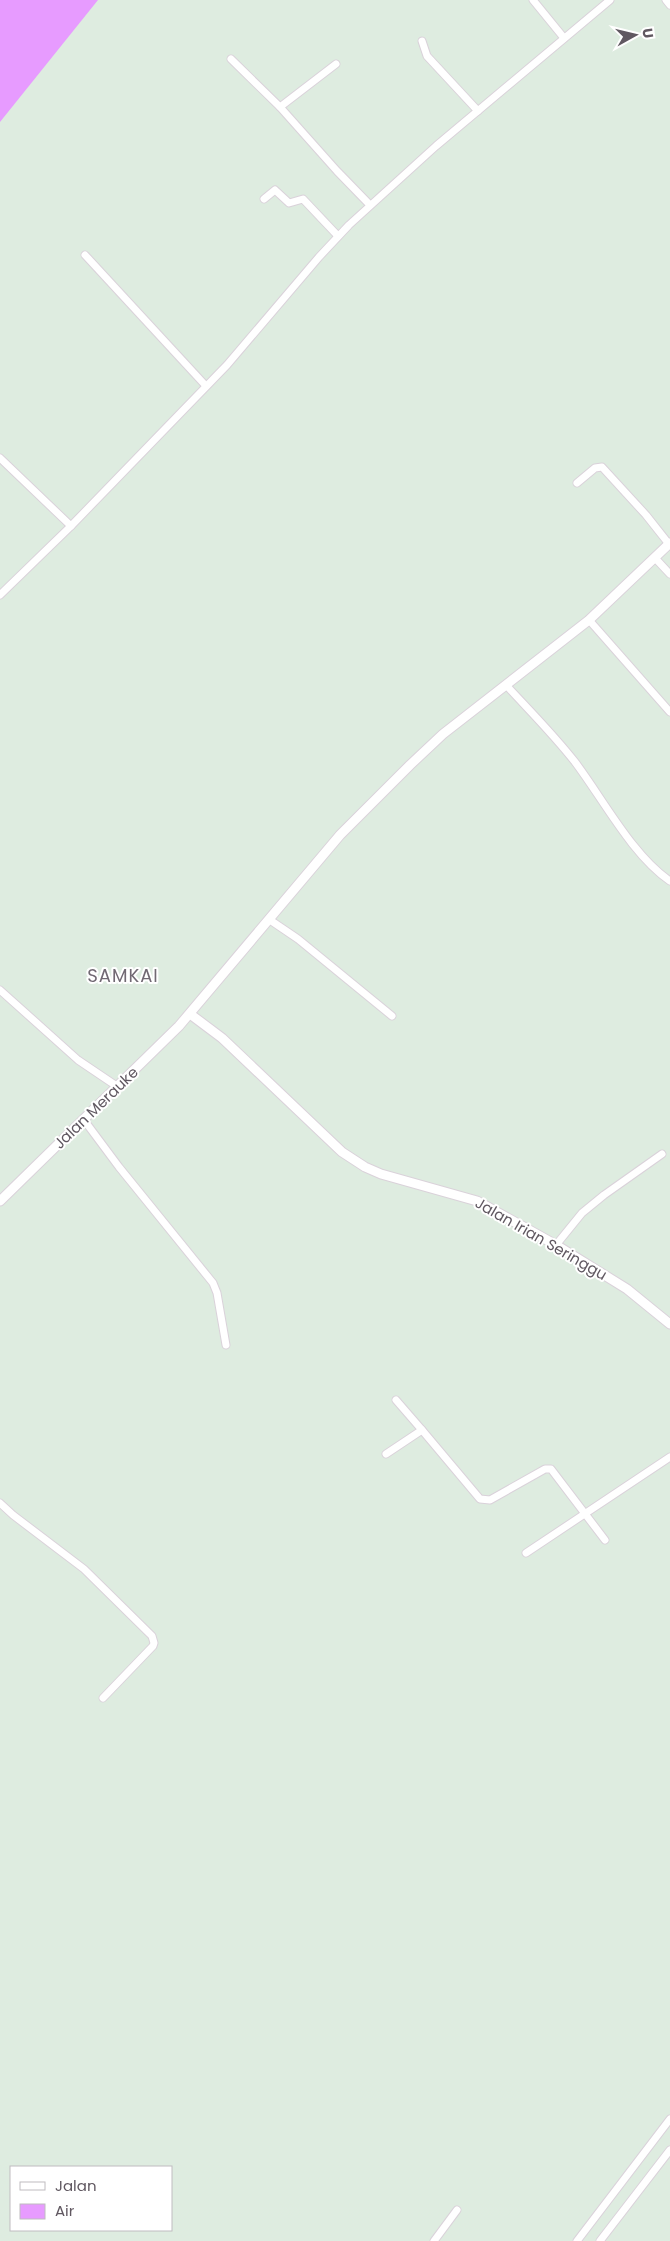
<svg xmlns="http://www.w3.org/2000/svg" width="670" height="2241" viewBox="0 0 670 2241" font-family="Poppins,sans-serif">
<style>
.water{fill:#e79bff}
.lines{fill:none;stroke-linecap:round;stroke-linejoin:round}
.minor-casing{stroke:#dad2da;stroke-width:9}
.tertiary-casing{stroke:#dad2da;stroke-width:11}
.minor{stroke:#fff;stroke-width:7}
.tertiary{stroke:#fff;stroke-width:9}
.labels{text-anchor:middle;stroke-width:4;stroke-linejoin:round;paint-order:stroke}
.street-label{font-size:15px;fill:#605861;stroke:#fff}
.quarter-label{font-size:18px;letter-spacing:1px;fill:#716973;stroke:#fff}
</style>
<rect width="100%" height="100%" fill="#deece0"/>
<!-- water -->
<path class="water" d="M0 0H98L0 122Z"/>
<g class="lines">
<!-- minor casing -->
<g class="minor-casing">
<g id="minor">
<path d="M533 0 564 38"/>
<path d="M666 0 670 5"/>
<path d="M422 41 427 56 478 111"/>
<path d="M231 59 280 107 336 64"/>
<path d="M280 107 337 171 370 205"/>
<path d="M264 199 275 190 289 203 303 199 338 236"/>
<path d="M85 255 206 386"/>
<path d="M0 458 71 526"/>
<path d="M577 483 595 468 602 467 646 515 669 544"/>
<path d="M655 558 670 574"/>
<path d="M0 595 71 526 227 365 319 257 349 225 436 146 610 0"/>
<path d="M589 620 670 712"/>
<path d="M506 685C529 710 554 735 575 762 603 799 632 855 670 881"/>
<path d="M270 920 298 939 392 1016"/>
<path d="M0 990 78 1060 118 1087"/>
<path d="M84 1120 119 1167 213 1283 217 1293 226 1345"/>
<path d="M556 1245 582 1213 604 1195 662 1154"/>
<path d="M396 1400 422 1430"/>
<path d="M386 1454 422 1430 480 1499 490 1500 545 1469H551L605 1540"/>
<path d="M0 1503 13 1515 84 1569 152 1636 154 1643 153 1646 103 1698"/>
<path d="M526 1553 670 1457"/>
<path d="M434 2241 457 2210"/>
<path d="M577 2241 670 2119"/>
<path d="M600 2241 670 2150"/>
</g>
</g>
<!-- tertiary casing -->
<g class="tertiary-casing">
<g id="tertiary">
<path d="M190 1014 222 1038 342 1152 365 1167 381 1174 477 1201 556 1245 627 1289 670 1324"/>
<path d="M0 1201 179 1026 340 835 410 765 443 734 589 620 670 543"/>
</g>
</g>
<!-- minor -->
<use href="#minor" class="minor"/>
<!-- tertiary -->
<use href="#tertiary" class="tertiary"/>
</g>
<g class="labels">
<!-- street labels -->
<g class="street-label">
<text transform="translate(96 1108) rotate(-44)" y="5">Jalan Merauke</text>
<text transform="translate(541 1239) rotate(30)" y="5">Jalan Irian Seringgu</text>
</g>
<!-- quarter labels -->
<g class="quarter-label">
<text x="123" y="982">SAMKAI</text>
</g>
</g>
<!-- legend -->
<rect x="10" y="2166" width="162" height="65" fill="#ffffff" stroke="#bfbcc0"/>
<rect x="20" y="2182" width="25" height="8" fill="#ffffff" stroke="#bfbcc0"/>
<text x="55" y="2191" font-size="15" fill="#605861">Jalan</text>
<rect x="20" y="2204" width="25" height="15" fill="#e79bff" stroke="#bfbcc0"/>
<text x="55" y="2216" font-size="15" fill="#605861">Air</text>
<!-- north arrow -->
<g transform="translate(635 35) rotate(82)" stroke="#ffffff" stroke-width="4" paint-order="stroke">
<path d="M0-4L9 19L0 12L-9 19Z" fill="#605861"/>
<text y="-8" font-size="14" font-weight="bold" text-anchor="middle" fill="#605861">U</text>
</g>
</svg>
